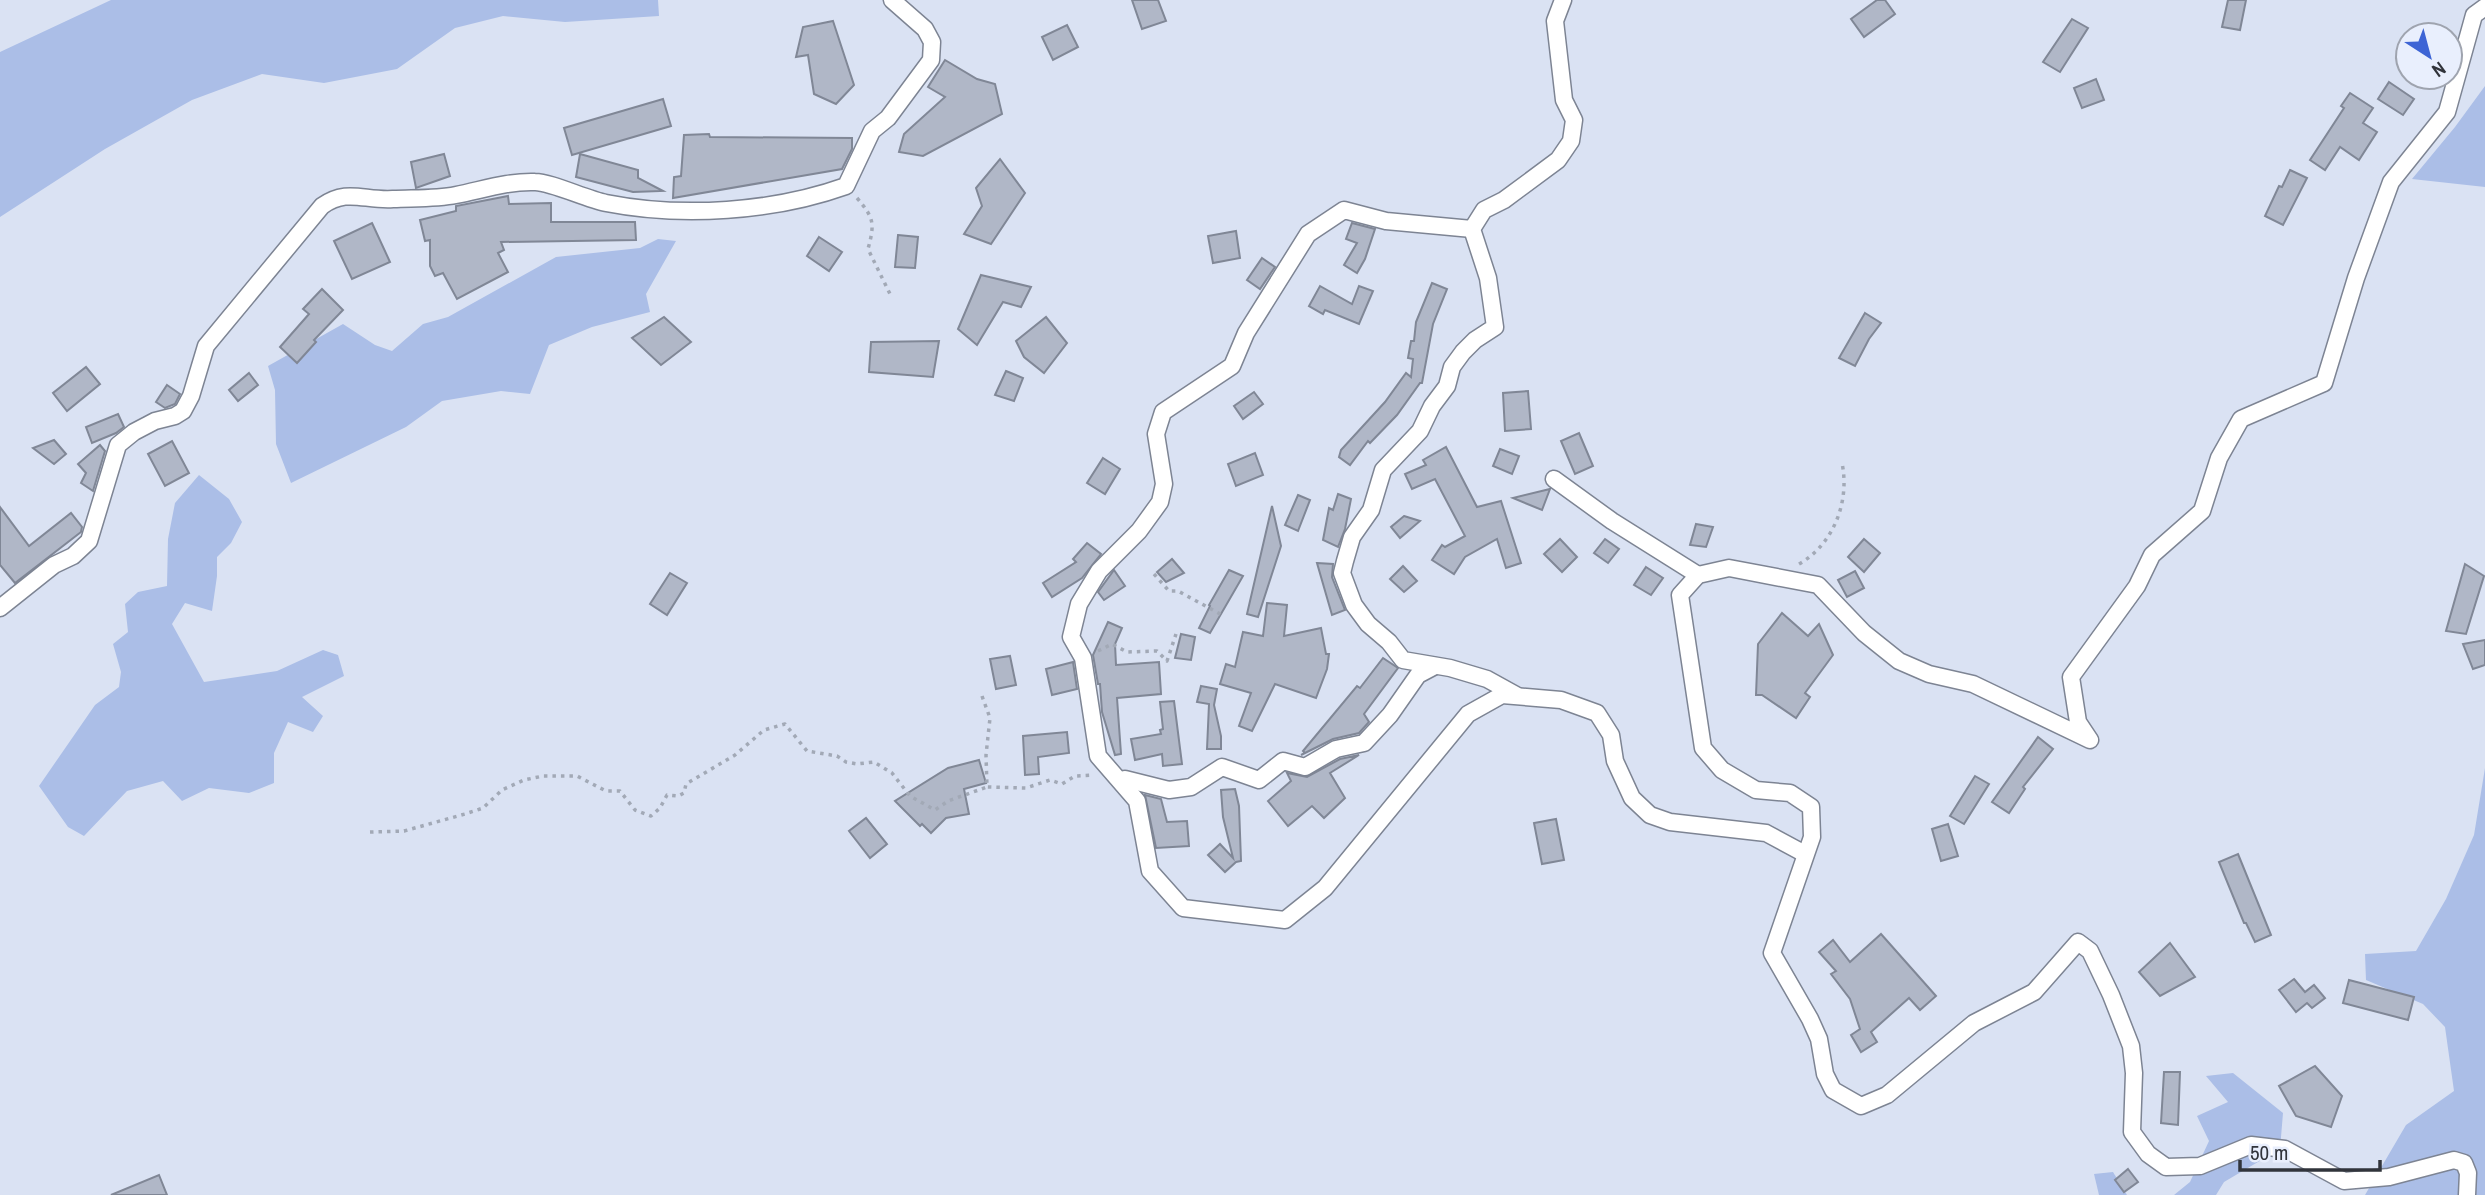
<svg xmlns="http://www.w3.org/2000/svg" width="2485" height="1195" viewBox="0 0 2485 1195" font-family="'Archivo Narrow',sans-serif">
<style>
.green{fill:#abbee7}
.building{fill:#b0b7c7;stroke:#808796;stroke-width:2}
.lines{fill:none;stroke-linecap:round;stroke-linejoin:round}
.minor-casing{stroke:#7d8493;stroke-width:19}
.path{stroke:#a2a9b6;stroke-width:3.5;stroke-dasharray:3.5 5;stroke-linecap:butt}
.minor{stroke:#fff;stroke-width:16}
</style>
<rect width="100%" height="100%" fill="#dae2f3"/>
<!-- green -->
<g class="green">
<path d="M111 0H658L659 16 565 22 503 16 455 28 397 69 324 83 262 74 192 100 105 149 0 217V52Z"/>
<path d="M2485 86V187L2412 179 2455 127Z"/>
<path d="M658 239 676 241 646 294 650 312 592 327 549 345 530 394 501 391 442 401 406 427 291 483 276 444 275 390 268 366 343 324 375 345 392 351 423 324 448 317 556 257 640 248Z"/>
<path d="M199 475 229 499 242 522 231 543 217 557V576L212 611 185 603 172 624 204 682 277 671 323 650 338 655 344 676 302 697 323 716 313 732 288 722 274 753V783L249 793 209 788 182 801 163 781 127 791 84 836 68 827 39 786 95 705 119 687 121 672 113 644 128 632 125 604 138 592 167 586 168 539 175 503Z"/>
<path d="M2485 768V1195H2365L2406 1125 2454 1091 2445 1027 2423 1004 2366 980 2365 954 2416 951 2446 899 2474 835Z"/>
<path d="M2233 1073 2283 1113 2280 1149 2224 1182 2216 1195H2174L2190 1182 2209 1141 2197 1116 2228 1102 2206 1076Z"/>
<path d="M2113 1172 2127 1195H2099L2094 1174Z"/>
</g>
<!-- building -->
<g class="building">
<path d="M1132 0H1158L1166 21 1142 29Z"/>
<path d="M1877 0H1885L1895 14 1864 37 1851 19Z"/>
<path d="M2228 0H2246L2240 30 2222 27Z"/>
<path d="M2072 19 2088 28 2060 72 2043 62Z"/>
<path d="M833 21 854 85 836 104 814 94 808 55 796 57 803 27Z"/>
<path d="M1067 25 1078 47 1053 60 1042 37Z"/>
<path d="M945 60 977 79 995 84 1002 114 923 156 899 152 904 134 945 97 928 87Z"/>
<path d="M2096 79 2104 100 2082 108 2074 88Z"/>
<path d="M2389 82 2414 99 2403 115 2378 99Z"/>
<path d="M2350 93 2373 108 2363 123 2377 132 2359 160 2340 147 2325 170 2310 160 2344 108 2341 106Z"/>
<path d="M663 99 671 126 572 155 564 128Z"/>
<path d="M709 134 710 137 852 138V149L842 169 673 198 674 177 681 176 684 135Z"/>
<path d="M444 154 450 176 416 188 411 162Z"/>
<path d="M580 154 638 170V178L663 191 633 192 576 177Z"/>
<path d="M1000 159 1025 193 991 244 964 234 982 206 976 188Z"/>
<path d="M2290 170 2307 178 2283 225 2265 216 2279 186 2282 187Z"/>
<path d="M508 196 509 204 551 203V222H635L636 240 501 242 504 250 498 253 508 272 457 299 443 273 435 276 430 266V240L425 241 420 220 456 211V206Z"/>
<path d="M372 223 390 262 352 279 334 241Z"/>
<path d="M1352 223 1375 229 1365 259 1357 273 1344 265 1357 243 1346 239Z"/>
<path d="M1236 231 1240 258 1213 263 1208 236Z"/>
<path d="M898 235 918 237 915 268 895 267Z"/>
<path d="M819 237 842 252 829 271 807 256Z"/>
<path d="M1262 258 1275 267 1260 289 1247 280Z"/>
<path d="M981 275 1031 287 1021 307 1003 302 977 345 958 329Z"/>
<path d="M1432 283 1447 289 1433 324 1422 383H1420L1397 415 1370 443 1368 441 1350 465 1339 457 1341 450 1385 402 1406 373 1411 377 1413 359 1408 358 1411 341H1414L1416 322Z"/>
<path d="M1320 286 1352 304 1359 286 1373 291 1359 324 1325 310 1323 314 1309 306Z"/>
<path d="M322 289 343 310 314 340 316 342 297 363 280 347 309 314 303 309Z"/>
<path d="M1865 313 1881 323 1869 339 1855 366 1839 358Z"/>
<path d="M664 317 691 342 661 365 632 338Z"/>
<path d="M1046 317 1067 343 1044 373 1024 357 1016 341Z"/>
<path d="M939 341 933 377 869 372 871 342Z"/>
<path d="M86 367 100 384 67 411 53 393Z"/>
<path d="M1006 371 1023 378 1014 401 995 395Z"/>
<path d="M249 373 258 385 238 401 229 390Z"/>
<path d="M167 385 180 394 175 404 165 408 156 402Z"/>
<path d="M1528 391 1531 429 1505 431 1503 393Z"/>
<path d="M1254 392 1263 404 1243 419 1234 406Z"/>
<path d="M118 414 124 427 116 433 92 443 86 427Z"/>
<path d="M1579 433 1593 466 1575 474 1561 441Z"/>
<path d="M54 440 66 454 54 464 33 448Z"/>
<path d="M172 441 189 473 165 486 148 454Z"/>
<path d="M100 445 105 451 93 491 81 483 86 473 78 464Z"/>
<path d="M1446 447 1477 507 1501 501 1521 563 1506 568 1497 539 1465 557 1454 574 1432 560 1442 545 1445 547 1465 536 1435 479 1412 489 1405 474 1426 465 1423 460Z"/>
<path d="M1500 449 1519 456 1512 474 1493 466Z"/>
<path d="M1255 453 1263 475 1236 486 1228 464Z"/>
<path d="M1103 458 1120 469 1105 494 1087 483Z"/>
<path d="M1550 489 1542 510 1513 498Z"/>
<path d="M1338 494 1351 499 1345 529 1338 547 1323 540 1329 508 1333 510Z"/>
<path d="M1298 495 1310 500 1298 531 1285 525Z"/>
<path d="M1272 506 1281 546 1258 617 1247 614Z"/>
<path d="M0 507 29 546 71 513 82 527 81 532 15 583 0 565Z"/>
<path d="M1404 516 1420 521 1400 538 1391 527Z"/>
<path d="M1696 524 1713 527 1706 547 1690 545Z"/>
<path d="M1560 539 1577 557 1562 572 1544 554Z"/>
<path d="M1605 539 1619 549 1608 563 1594 553Z"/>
<path d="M1864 539 1880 553 1864 572 1848 557Z"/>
<path d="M1087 543 1101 554 1082 578 1052 597 1043 583 1076 562 1073 559Z"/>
<path d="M1172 559 1184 573 1166 582 1157 572Z"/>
<path d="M1317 563 1333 564 1332 577 1345 610 1332 615Z"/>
<path d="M2465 564 2484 576 2466 634 2446 631Z"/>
<path d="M1403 566 1417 581 1404 592 1390 579Z"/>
<path d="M1646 567 1663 578 1651 595 1634 585Z"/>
<path d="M1114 570 1125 586 1104 600 1098 592Z"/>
<path d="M1229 570 1243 576 1210 633 1199 628 1210 606 1209 605Z"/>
<path d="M1855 571 1864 588 1847 597 1838 580Z"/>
<path d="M670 573 687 583 667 615 650 604Z"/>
<path d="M1267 603 1287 605 1284 636 1321 628 1326 654H1329L1327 669 1316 698 1275 684 1252 731 1239 726 1251 693 1220 684 1226 664 1235 667 1243 632 1263 636Z"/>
<path d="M1782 613 1808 636 1819 624 1833 655 1805 693 1810 697 1796 718 1762 695H1756L1758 644Z"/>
<path d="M1108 622 1122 628 1115 644 1116 665 1159 662 1161 694 1117 698 1121 754 1115 755 1102 712 1100 684H1098L1093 655Z"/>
<path d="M1181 634 1195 637 1191 660 1175 658Z"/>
<path d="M2485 640V665L2473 669 2463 644Z"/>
<path d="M1010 656 1016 685 996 689 990 659Z"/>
<path d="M1383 658 1398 668 1364 714 1369 722 1359 733 1333 739 1301 755 1305 753 1303 751 1357 686 1360 688Z"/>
<path d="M1073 662 1077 689 1052 695 1046 669Z"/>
<path d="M1201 686 1217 689 1214 705 1221 736V749H1207L1209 704 1197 702Z"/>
<path d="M1174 701 1182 764 1163 766 1162 754 1135 760 1131 739 1161 734 1160 730 1163 729 1160 702Z"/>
<path d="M1067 732 1069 753 1038 757 1039 774 1025 775 1023 736Z"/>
<path d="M2038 737 2053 749 2023 787 2025 789 2009 813 1992 802Z"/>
<path d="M1359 755 1330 773 1345 798 1324 818 1312 806 1288 826 1268 801 1291 781 1287 773 1307 777 1340 759Z"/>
<path d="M979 760 986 783 964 789 969 814 946 818 931 833 922 824 920 826 895 801 948 768Z"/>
<path d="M1975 776 1989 784 1964 824 1950 816Z"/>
<path d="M1235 789 1239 806 1241 861 1236 862 1225 872 1208 855 1220 844 1233 858 1223 817 1221 790Z"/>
<path d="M1145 795 1161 799 1167 822 1187 821 1189 846 1156 848Z"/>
<path d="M866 818 887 844 870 858 849 831Z"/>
<path d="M1556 819 1564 860 1542 864 1534 823Z"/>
<path d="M1948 824 1958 856 1941 861 1932 829Z"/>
<path d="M2238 854 2271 935 2255 942 2246 923H2244L2219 862Z"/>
<path d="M1881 934 1936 996 1920 1010 1909 998 1871 1032 1877 1042 1861 1052 1851 1035 1860 1029 1850 999 1831 974 1836 971 1819 952 1833 940 1850 962Z"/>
<path d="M2170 943 2195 977 2160 996 2139 972Z"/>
<path d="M2294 979 2305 992 2314 985 2325 998 2312 1008 2307 1003 2296 1012 2279 990Z"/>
<path d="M2349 980 2414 997 2408 1020 2343 1003Z"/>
<path d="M2315 1066 2342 1096 2331 1127 2296 1116 2279 1086Z"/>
<path d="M2164 1072H2180L2178 1125 2161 1123Z"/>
<path d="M2128 1169 2138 1182 2124 1192 2115 1180Z"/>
<path d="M159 1175 167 1195H111Z"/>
</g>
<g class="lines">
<!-- minor casing -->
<g class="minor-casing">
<g id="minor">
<path d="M1472 229 1386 221 1344 210 1308 234 1246 333 1232 366 1163 412 1156 434 1164 484 1160 502 1139 531 1099 571 1079 604 1071 637 1083 658 1098 756 1137 801 1150 871 1183 908 1285 920 1325 888 1468 714 1502 695 1561 700 1597 713 1611 735 1615 761 1632 798 1650 815 1670 822 1766 833 1805 854"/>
<path d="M1554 479 1612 521 1698 575"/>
<path d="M0 608 54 565 73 556 89 541 118 445 134 432 155 421 175 416 183 411 191 396 206 346 322 206C347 188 364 201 393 199 414 198 436 199 456 195 482 190 508 181 535 182 551 182 586 199 606 203 682 218 773 212 846 186L872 131 888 118 931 60 932 42 925 29 892 0"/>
<path d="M1516 695 1487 679 1450 668 1403 660 1389 642 1368 624 1354 605 1342 573 1345 561 1352 537 1371 510 1383 470 1420 431 1432 406 1447 386 1452 367 1463 352 1475 340 1495 327 1488 278 1472 229 1484 210 1504 200 1558 160 1571 141 1574 120 1564 100 1555 21 1563 0"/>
<path d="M1125 779 1169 790 1191 787 1222 767 1259 780 1283 761 1305 767 1336 749 1364 743 1390 715 1418 675 1435 666"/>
<path d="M2467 1195 2468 1173 2464 1163 2454 1160 2389 1177 2344 1181 2285 1149 2251 1145 2200 1166 2166 1167 2148 1154 2132 1132 2134 1073 2131 1046 2111 995 2090 951 2078 942 2034 992 1974 1023 1887 1095 1861 1106 1833 1090 1825 1074 1819 1039 1810 1019 1772 953 1812 837 1811 807 1790 793 1756 790 1722 770 1703 748 1680 595 1698 575 1729 568 1818 585 1864 633 1899 661 1929 674 1973 684 2090 740 2078 722 2071 677 2137 586 2152 555 2202 511 2219 458 2241 419 2324 383 2356 278 2391 182 2447 112 2474 15 2485 7"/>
</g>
</g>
<!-- path -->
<g class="path">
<path d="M857 198C874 218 875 223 868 249L890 294"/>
<path d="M1799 564C1834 544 1850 501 1842 463"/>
<path d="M1154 574 1169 591H1178L1222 615"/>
<path d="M1098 651 1112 644 1127 652 1157 651 1167 661 1176 634"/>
<path d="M982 696 990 718 986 755 987 787 1026 788 1050 780 1062 784 1075 776 1094 775"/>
<path d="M370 832 404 831 465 814 483 808 502 790 524 780 543 776H577L606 791H620L635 810 651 816 660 808 667 795 678 796 684 793 686 784 735 755 764 730 785 724 807 751 837 756 846 762 857 764 874 762 892 773 910 796 935 810 948 801 987 787"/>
</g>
<!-- minor -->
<use href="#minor" class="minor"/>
</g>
<!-- north arrow -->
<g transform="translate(2429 56) rotate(144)"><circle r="33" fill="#e9effd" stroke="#9fa4af" stroke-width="2"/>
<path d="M0-5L12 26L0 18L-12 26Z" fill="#3d64d5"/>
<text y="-10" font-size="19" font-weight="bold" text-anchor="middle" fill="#31343b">N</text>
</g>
<!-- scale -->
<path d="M2240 1160v10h140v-10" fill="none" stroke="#31343b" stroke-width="3.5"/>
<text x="2250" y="1160" font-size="21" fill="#31343b" stroke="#e9effd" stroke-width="5" paint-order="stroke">50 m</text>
</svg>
